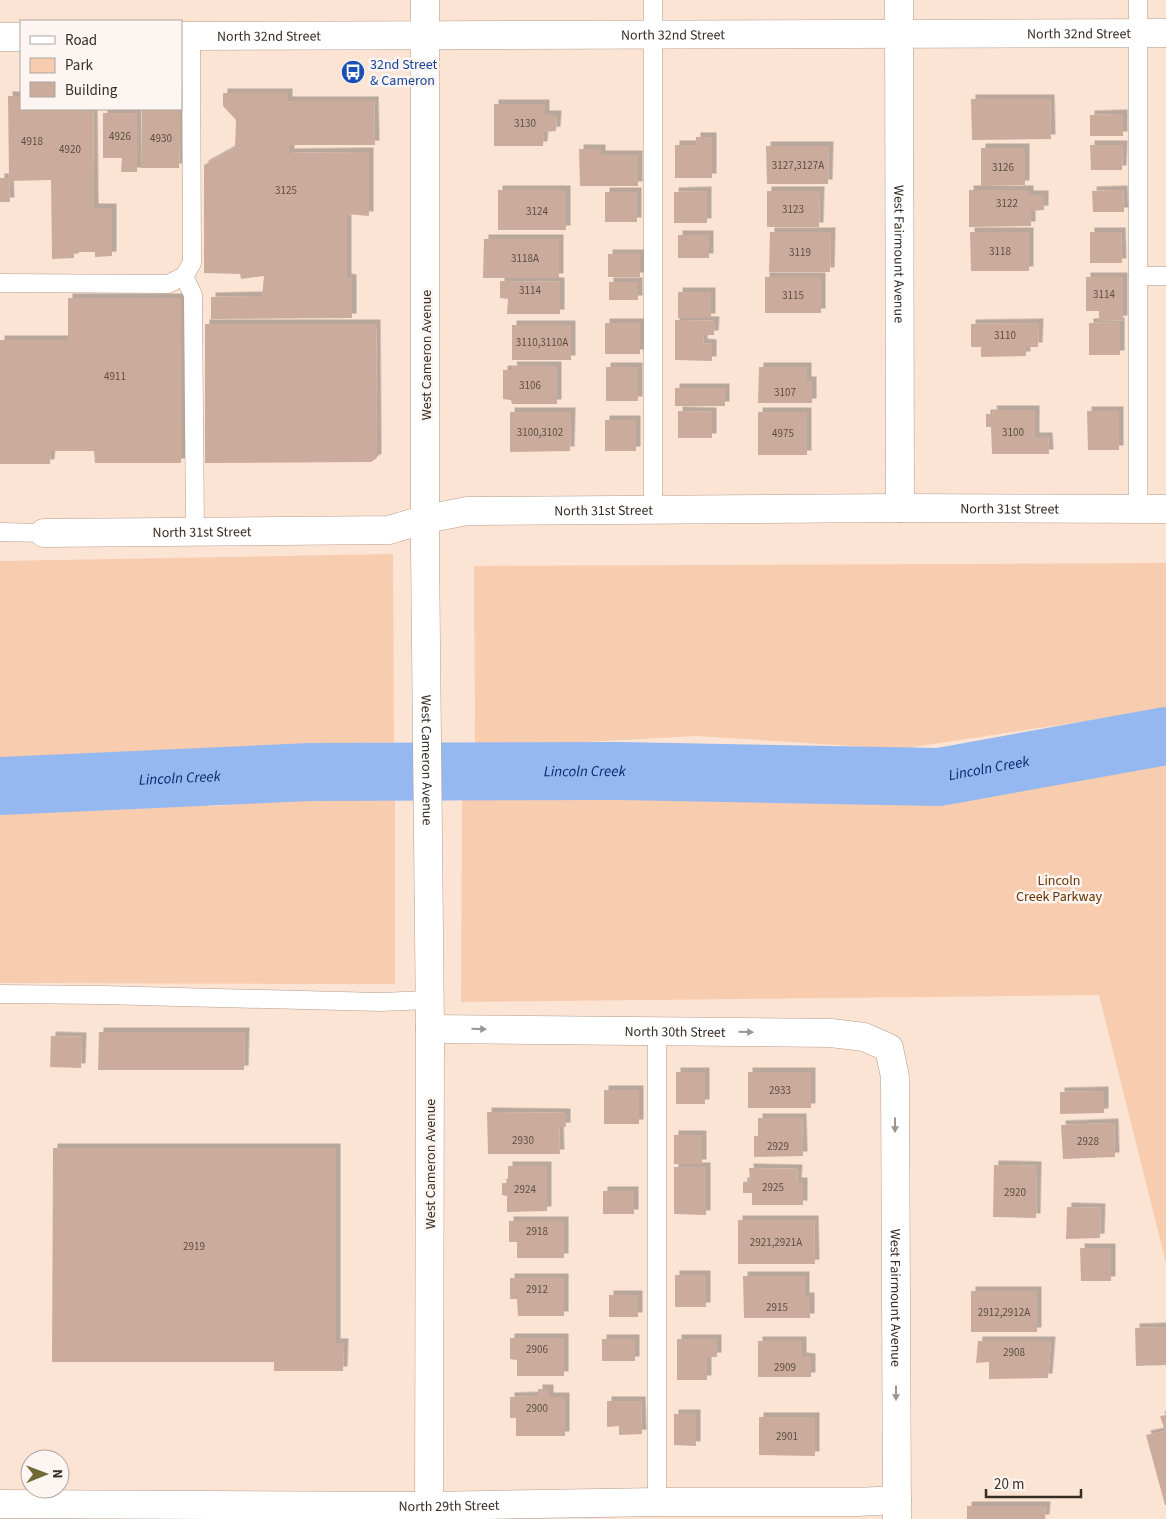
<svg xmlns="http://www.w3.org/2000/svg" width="1166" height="1519" viewBox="0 0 1166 1519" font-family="'Source Sans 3',sans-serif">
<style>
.green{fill:#f8ccaf}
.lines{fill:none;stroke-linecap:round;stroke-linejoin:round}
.river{stroke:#96b8f0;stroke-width:58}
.building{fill:#cbac9c;filter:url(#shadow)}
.lane-casing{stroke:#b89c8a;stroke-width:19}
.street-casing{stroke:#b89c8a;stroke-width:29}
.secondary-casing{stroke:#b89c8a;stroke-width:29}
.lane{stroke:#fff;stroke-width:18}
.street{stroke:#fff;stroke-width:28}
.secondary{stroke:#fff;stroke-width:28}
.oneway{fill:#9c9692}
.labels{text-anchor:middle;stroke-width:5;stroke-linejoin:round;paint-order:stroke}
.number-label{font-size:11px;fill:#5d4d43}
.street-label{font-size:14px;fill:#382d25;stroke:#fcf5f1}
.transit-label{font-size:14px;fill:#164399;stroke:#fcf5f1;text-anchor:start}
.park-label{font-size:14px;fill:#683301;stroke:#fcf5f1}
.water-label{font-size:15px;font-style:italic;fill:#032a68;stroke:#fcf5f1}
</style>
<defs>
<filter id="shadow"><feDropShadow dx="4.5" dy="-4.5" stdDeviation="0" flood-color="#0004"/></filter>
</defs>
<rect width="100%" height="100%" fill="#fce4d5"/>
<!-- green -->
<g class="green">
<path d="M393 554 394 747 9 765 0 762V561Z"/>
<path d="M1166 563V709L900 749 697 736 475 748 474 566Z"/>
<path d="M1166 761V1263L1099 995 461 1002 462 798 960 796Z"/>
<path d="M395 790V984L0 983V802L217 806Z"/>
</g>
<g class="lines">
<!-- river -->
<path class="river" id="s1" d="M0 786 310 772 620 771 939 777 1166 736"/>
</g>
<!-- building -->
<g class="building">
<path d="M223 93H288V101H374L375 145H290V153L369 152V216L347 214V278L352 279V318L211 319V297L262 296 264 276 241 279 240 274 204 273V165L235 148 236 120 223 106Z"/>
<path d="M8 96H21V109H93L94 208H112V256L95 257V252H74V258L52 259 51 180 9 181 10 202H0V178H9Z"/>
<path d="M971 99H1050L1051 139 972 140Z"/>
<path d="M494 104H545V115H557L556 131 544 132 543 146H494Z"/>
<path d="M142 109H180L179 168H141Z"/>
<path d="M103 113H137V172H121L122 158H103Z"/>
<path d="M1123 114V136H1090V115Z"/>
<path d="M696 137H712V178H675V145H696Z"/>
<path d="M1090 145H1123L1122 170H1091Z"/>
<path d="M766 146H829L828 184H767Z"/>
<path d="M981 148H1025V185L981 186Z"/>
<path d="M579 149H601V155H638V186H580Z"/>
<rect x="498" y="190" width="68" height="40"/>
<path d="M969 190H1029V195H1044V210L1031 211V226L969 227Z"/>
<path d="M1123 190 1124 212H1093L1092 191Z"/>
<path d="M707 191V223H674V192Z"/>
<path d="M767 191H820L819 227H767Z"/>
<rect x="605" y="192" width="32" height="30"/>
<path d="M770 232H831L830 272H769Z"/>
<path d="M970 232H1029V271H971Z"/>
<path d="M1090 232H1121L1122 263H1090Z"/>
<rect x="678" y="235" width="31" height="23"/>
<path d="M484 239H559V278H483Z"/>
<rect x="608" y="254" width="32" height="23"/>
<rect x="765" y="277" width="56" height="36"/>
<path d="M1086 277H1123V320L1099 321V311H1086Z"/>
<path d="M500 281 560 282V314H507L508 299 500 298Z"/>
<rect x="609" y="282" width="29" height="18"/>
<rect x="678" y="292" width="33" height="26"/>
<path d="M68 298H181V463H95L94 451H51L50 464H0V340H68Z"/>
<path d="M675 320 715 321 714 335H704L703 343 712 344V361L675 360Z"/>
<path d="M1120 322V355H1089V323Z"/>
<rect x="605" y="323" width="35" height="31"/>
<path d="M1039 323 1038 347H1026V356L981 357V347H971V324Z"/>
<path d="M205 324H376L377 458 371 462 205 463Z"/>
<rect x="512" y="325" width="59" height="35"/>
<path d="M512 366H557V404H512L511 400 503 399V370H513Z"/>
<rect x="606" y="367" width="32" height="34"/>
<path d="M759 367H807V381H812V403H758Z"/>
<rect x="675" y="388" width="50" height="18"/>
<path d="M992 410H1035V437H1048L1049 454H992L991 427H986V414H993Z"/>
<path d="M678 411 712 412V438H678Z"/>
<path d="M1087 411H1119V450H1088Z"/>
<path d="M510 412H571L570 451 510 452Z"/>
<rect x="758" y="412" width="49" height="43"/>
<rect x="605" y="420" width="31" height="31"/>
<path d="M99 1032H245L244 1070H98Z"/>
<path d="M51 1036 82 1037 81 1068 50 1067Z"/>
<rect x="676" y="1072" width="29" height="32"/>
<rect x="748" y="1072" width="63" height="36"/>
<rect x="604" y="1090" width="35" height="34"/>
<path d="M1104 1091V1113L1060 1114V1092Z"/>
<path d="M487 1112 566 1113V1127H559L560 1154H488Z"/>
<path d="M758 1118H802L803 1156 754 1157V1136H758Z"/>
<path d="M1114 1123 1115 1157 1063 1159 1061 1125Z"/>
<rect x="674" y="1135" width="28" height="29"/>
<path d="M53 1148H336V1343H344L343 1371H274V1362H52Z"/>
<path d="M994 1165 1037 1166 1036 1218 993 1217Z"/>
<path d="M508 1166H547V1211L507 1212V1196L502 1195V1183H508Z"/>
<path d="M674 1167H706V1215L674 1214Z"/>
<path d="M749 1168 798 1169 797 1182H803V1205H752V1193H743V1182L750 1181Z"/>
<rect x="603" y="1191" width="31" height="23"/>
<path d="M1067 1207 1101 1208 1100 1238 1066 1239Z"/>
<path d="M738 1220H814L815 1264H738Z"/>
<path d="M509 1221H564V1258H517V1242H509Z"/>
<path d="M1080 1248H1111V1281H1081Z"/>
<rect x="675" y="1275" width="31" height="32"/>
<path d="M743 1276H805V1297H810V1318H744Z"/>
<path d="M510 1278H564V1316H518L517 1299H510Z"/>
<rect x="971" y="1291" width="66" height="41"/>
<rect x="609" y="1295" width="29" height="22"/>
<path d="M1166 1327V1365L1136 1366 1135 1328Z"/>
<path d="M510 1338H564V1376H517V1360L510 1359Z"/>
<rect x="602" y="1339" width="33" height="22"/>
<path d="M677 1339H717V1357H707V1380H677Z"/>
<path d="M758 1341H802V1357L811 1358V1377H758Z"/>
<path d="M978 1341H1051L1048 1378 989 1379V1362L976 1363Z"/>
<path d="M538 1389H549V1397H565V1436H516V1418H510V1397L538 1396Z"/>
<path d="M607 1401H641L642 1434 619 1435V1426L607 1427Z"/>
<path d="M674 1414H696V1446L674 1445Z"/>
<path d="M1166 1415V1505H1165L1146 1435 1165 1431 1160 1416Z"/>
<path d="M759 1417H815V1456L759 1455Z"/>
<path d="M967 1506H1046L1045 1519H967Z"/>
</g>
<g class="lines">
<!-- lane casing -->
<g class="lane-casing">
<g id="lane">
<path d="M1138 0V509"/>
<path d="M184 276 193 295 195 532"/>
<path d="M1138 276H1166"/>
<path d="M0 283 168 284 184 276 192 263 191 36"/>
<path d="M653 509V0"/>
<path d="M0 532 44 533"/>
<path d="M0 994 102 995 380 1002 429 1000"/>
<path d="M657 1031V1502"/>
</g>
</g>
<!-- street casing -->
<g class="street-casing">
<g id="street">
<path id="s2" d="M899 0 900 508"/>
<path id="s3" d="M44 533 389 530 426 519 467 511 900 508 1166 509"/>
<path id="s4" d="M430 1029 831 1033 864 1037 889 1048 895 1077 897 1519"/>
<path id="s5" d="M0 1504 429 1506 657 1502H857L897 1500"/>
</g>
</g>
<!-- secondary casing -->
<g class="secondary-casing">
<g id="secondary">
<path id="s6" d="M425 0V549L430 1029 429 1519"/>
<path id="s7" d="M181 36 1166 33"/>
<path d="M0 37H21"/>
</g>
</g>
<!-- lane -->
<use href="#lane" class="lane"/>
<!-- street -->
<use href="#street" class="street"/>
<!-- secondary -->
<use href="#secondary" class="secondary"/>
</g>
<!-- one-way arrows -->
<defs><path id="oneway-solid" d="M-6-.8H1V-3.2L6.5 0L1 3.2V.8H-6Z" transform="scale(1.25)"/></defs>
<g class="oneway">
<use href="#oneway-solid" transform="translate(479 1029) rotate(1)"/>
<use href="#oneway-solid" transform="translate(746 1032) rotate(1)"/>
<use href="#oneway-solid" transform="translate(895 1125) rotate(90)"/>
<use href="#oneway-solid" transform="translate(896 1393) rotate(90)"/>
</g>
<!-- icons -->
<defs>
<g id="bus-disc" transform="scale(1.25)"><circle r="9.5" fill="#1a4fb4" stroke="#fcf5f1"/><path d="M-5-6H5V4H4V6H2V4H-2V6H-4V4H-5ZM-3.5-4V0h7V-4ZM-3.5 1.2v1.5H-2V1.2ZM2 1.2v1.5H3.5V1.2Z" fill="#fff"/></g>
</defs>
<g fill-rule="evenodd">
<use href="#bus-disc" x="353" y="72"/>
</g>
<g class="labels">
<!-- number labels -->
<g class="number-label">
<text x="525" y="127">3130</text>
<text x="120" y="140">4926</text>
<text x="161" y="142">4930</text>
<text x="32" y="145">4918</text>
<text x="70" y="153">4920</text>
<text x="798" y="169">3127,3127A</text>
<text x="1003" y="171">3126</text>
<text x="286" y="194">3125</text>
<text x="1007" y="207">3122</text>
<text x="793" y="213">3123</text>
<text x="537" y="215">3124</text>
<text x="1000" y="255">3118</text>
<text x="800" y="256">3119</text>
<text x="525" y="262">3118A</text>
<text x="530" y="294">3114</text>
<text x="1104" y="298">3114</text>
<text x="793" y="299">3115</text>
<text x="1005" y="339">3110</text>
<text x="542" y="346">3110,3110A</text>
<text x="115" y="380">4911</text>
<text x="530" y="389">3106</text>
<text x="785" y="396">3107</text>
<text x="540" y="436">3100,3102</text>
<text x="1013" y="436">3100</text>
<text x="783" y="437">4975</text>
<text x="780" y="1094">2933</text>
<text x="523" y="1144">2930</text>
<text x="1088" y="1145">2928</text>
<text x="778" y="1150">2929</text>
<text x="773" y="1191">2925</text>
<text x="525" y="1193">2924</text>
<text x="1015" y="1196">2920</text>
<text x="537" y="1235">2918</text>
<text x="776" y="1246">2921,2921A</text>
<text x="194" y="1250">2919</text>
<text x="537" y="1293">2912</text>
<text x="777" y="1311">2915</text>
<text x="1004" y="1316">2912,2912A</text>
<text x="537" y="1353">2906</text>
<text x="1014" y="1356">2908</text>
<text x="785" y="1371">2909</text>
<text x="537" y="1412">2900</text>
<text x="787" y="1440">2901</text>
</g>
<!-- street labels -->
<g class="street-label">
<text dy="5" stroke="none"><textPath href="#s7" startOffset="898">North 32nd Street</textPath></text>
<text dy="5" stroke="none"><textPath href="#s7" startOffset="492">North 32nd Street</textPath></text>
<text dy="5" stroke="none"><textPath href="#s7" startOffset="88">North 32nd Street</textPath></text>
<text dy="5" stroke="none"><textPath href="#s2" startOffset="254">West Fairmount Avenue</textPath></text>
<text transform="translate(426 355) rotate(-90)" y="5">West Cameron Avenue</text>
<text dy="5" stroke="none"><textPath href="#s3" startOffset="968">North 31st Street</textPath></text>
<text dy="5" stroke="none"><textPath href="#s3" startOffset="562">North 31st Street</textPath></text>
<text dy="5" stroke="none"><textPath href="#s3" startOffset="158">North 31st Street</textPath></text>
<text dy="5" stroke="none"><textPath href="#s6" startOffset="760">West Cameron Avenue</textPath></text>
<text dy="5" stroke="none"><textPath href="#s4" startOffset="245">North 30th Street</textPath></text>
<text transform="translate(430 1164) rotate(-90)" y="5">West Cameron Avenue</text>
<text dy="5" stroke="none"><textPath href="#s4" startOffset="712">West Fairmount Avenue</textPath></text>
<text dy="5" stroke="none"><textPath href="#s5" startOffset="449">North 29th Street</textPath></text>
</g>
<!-- transit labels -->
<g class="transit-label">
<text x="370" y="69">32nd Street<tspan x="370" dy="16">&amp; Cameron</tspan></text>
</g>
<!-- park labels -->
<g class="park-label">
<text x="1059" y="885">Lincoln<tspan x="1059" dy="16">Creek Parkway</tspan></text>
</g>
<!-- water labels -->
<g class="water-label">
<text dy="5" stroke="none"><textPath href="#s1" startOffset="990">Lincoln Creek</textPath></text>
<text dy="5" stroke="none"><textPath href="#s1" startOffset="585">Lincoln Creek</textPath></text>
<text dy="5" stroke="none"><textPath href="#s1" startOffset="180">Lincoln Creek</textPath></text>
</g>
</g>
<!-- legend -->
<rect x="20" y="20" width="162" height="90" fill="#fcf5f1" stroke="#aea59f"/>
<rect x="30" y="36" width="25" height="8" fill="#ffffff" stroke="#aea59f"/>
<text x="65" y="45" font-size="15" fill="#382d25">Road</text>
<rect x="30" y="58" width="25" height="15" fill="#f8ccaf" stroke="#aea59f"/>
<text x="65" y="70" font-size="15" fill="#382d25">Park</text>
<rect x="30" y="82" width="25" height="15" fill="#cbac9c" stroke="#aea59f"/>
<text x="65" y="95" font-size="15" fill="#382d25">Building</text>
<!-- north arrow -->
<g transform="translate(45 1474) rotate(89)"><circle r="24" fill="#fcf5f1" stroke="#aea59f"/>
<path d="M0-4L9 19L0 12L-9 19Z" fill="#706835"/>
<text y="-8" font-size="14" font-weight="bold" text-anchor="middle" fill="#382d25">N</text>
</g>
<!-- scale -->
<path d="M986 1489v8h95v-8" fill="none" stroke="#382d25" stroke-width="2.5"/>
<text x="994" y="1489" font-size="15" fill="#382d25" stroke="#fcf5f1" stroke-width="4" paint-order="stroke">20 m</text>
</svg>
